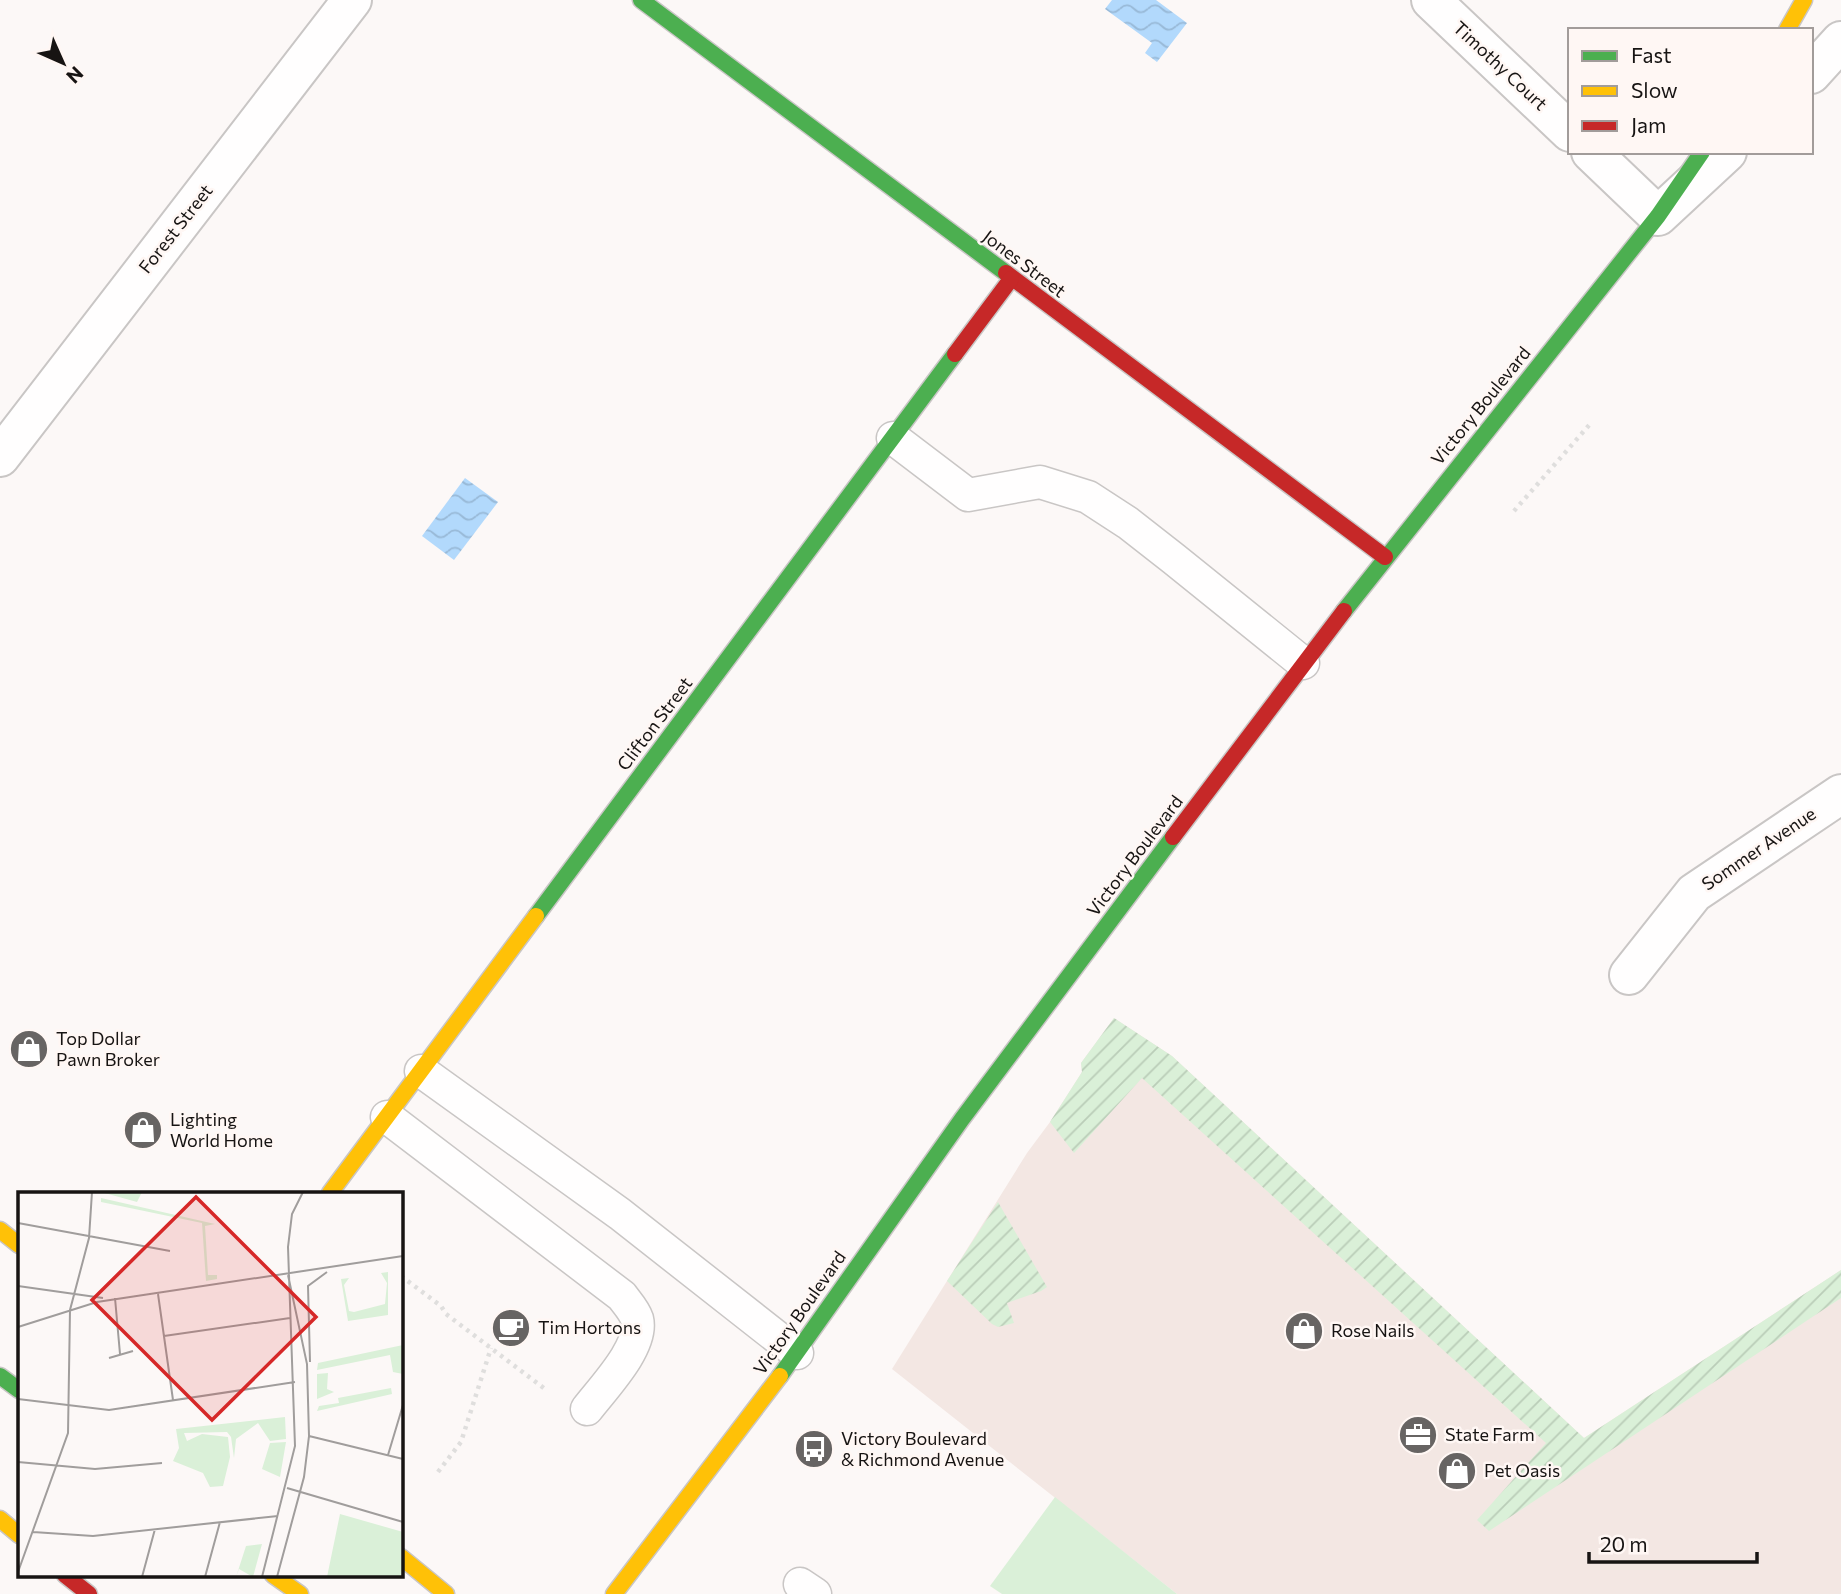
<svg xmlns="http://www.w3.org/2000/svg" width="1841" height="1594" viewBox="0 0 1841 1594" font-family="Commissioner,sans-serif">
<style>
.built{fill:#f3e7e3}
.green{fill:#daf0d8}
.garden{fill:url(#garden-furrows)}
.water{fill:url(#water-waves)}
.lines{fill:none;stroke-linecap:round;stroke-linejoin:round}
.lane-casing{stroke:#c9c6c5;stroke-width:35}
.street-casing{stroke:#c9c6c5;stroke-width:42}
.fast-casing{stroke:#c9c6c5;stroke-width:19}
.slow-casing{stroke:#c9c6c5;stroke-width:19}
.jam-casing{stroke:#c9c6c5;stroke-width:19}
.path{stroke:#dfdedd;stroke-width:4.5;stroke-dasharray:3.5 5;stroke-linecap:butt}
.lane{stroke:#fffefe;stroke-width:32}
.street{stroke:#fffefe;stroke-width:38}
.fast{stroke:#4caf50;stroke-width:16}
.slow{stroke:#ffc107;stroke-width:16}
.jam{stroke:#c62828;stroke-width:16}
.labels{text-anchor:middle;stroke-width:5;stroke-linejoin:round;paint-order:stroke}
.street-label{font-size:18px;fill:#171413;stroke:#fff7f4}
.poi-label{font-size:18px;fill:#171413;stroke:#fff7f4;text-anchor:start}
.inset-road{fill:none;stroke:#a09d9c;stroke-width:2}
.view{fill:#d62828;fill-opacity:0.15;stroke:#d62828;stroke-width:3.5}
.inset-edge{fill:none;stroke:#171413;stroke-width:3.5}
</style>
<defs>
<pattern id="garden-furrows" width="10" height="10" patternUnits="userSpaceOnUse" patternTransform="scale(1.75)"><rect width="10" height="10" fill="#daf0d8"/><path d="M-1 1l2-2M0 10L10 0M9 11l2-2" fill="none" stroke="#bacdb8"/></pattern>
<pattern id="water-waves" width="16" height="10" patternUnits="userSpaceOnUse" patternTransform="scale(1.75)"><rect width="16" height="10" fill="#b2d9fc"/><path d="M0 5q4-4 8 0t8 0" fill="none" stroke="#98b9d7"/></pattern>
</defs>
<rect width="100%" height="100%" fill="#fcf8f7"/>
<!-- built -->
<path class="built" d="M1114 1018 1172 1056 1584 1438 1841 1270V1594H1177L892 1369 1027 1153 1050 1122 1082 1072 1081 1063Z"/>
<!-- green -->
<path class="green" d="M1055 1497 1177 1594H1002L990 1586Z"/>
<!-- garden -->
<g class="garden">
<path d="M1114 1018 1172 1056 1584 1438 1841 1270V1298L1489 1531 1477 1520 1546 1443 1142 1078 1074 1153 1050 1122 1082 1072 1081 1063Z"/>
<path d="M998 1202 1047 1287 1041 1291 1007 1303 1014 1323 998 1327 992 1324 947 1281Z"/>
</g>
<!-- water -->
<g class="water">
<path d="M1112 0H1156L1187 23 1157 62 1145 53 1152 43 1105 9Z"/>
<path d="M465 478 498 502 454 560 422 536Z"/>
</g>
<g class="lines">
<!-- lane casing -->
<g class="lane-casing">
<g id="lane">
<path d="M893 438 968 495 1040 482 1088 497 1128 523 1174 559 1303 663"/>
<path d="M421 1071 620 1214 797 1353"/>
<path d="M387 1117 622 1296C627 1303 634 1310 637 1319 644 1346 603 1388 587 1409"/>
<path d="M800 1584 815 1594"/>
</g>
</g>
<!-- street casing -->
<g class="street-casing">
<g id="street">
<path d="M1431 0 1570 132"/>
<path d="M1811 74 1841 41"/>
<path d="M1591 152 1658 216 1727 152"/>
<path d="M0 457 352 0"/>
<path d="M1629 975 1694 893 1841 794"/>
</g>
</g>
<!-- fast casing -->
<g class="fast-casing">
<g id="fast">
<path d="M641 0 1006 273"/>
<path d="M1344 611 1658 216 1702 152"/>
<path d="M536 916 955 354"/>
<path d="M0 1376 19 1390"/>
<path d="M780 1376 962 1119 1173 837"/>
</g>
</g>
<!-- slow casing -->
<g class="slow-casing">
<g id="slow">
<path d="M1787 30 1804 0"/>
<path d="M330 1193 536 916"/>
<path d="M0 1230 19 1245"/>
<path d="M0 1519 19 1535"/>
<path d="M401 1557 446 1594"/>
<path d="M273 1575 300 1594"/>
<path d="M614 1594 780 1376"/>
</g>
</g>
<!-- jam casing -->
<g class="jam-casing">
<g id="jam">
<path d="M1006 273 1385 557"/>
<path d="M955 354 1011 279"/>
<path d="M1173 837 1344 611"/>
<path d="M65 1575 89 1594"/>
</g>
</g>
<!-- path -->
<g class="path">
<path d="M1514 511 1591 423"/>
<path d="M401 1276 441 1306 446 1314 545 1389"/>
<path d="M438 1472 461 1442 491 1348"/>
</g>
<!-- lane -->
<use href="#lane" class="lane"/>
<!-- street -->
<use href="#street" class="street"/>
<!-- fast -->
<use href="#fast" class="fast"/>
<!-- slow -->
<use href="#slow" class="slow"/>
<!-- jam -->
<use href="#jam" class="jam"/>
</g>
<!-- icons -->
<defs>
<g id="shop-disc" transform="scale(2.0125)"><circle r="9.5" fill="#676463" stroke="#fff7f4"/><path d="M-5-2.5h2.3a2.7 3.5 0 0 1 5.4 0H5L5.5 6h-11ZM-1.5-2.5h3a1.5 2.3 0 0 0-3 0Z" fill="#fff"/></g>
<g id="cafe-disc" transform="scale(2.0125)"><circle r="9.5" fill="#676463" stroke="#fff7f4"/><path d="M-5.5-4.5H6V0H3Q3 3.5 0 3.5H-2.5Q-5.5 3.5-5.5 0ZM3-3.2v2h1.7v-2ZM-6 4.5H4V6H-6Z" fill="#fff"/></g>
<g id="office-disc" transform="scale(2.0125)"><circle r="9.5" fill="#676463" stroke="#fff7f4"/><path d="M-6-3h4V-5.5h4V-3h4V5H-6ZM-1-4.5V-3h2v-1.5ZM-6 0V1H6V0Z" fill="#fff"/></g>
<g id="bus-disc" transform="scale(2.0125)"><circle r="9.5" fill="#676463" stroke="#fff7f4"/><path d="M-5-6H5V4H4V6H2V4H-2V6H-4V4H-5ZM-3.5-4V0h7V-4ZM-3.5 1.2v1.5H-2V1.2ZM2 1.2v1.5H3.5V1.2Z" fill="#fff"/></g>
</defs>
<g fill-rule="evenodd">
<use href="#shop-disc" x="29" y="1049"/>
<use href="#shop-disc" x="143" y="1130"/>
<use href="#cafe-disc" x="511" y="1328"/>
<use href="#shop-disc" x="1304" y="1331"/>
<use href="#office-disc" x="1418" y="1435"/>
<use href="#bus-disc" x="814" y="1449"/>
<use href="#shop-disc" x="1457" y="1471"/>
</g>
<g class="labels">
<!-- street labels -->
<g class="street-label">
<text transform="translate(1500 66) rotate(43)" y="6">Timothy Court</text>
<text transform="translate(176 229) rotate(-52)" y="6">Forest Street</text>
<text transform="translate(1024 264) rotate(37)" y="6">Jones Street</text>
<text transform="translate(1481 406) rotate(-51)" y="6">Victory Boulevard</text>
<text transform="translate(655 724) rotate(-53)" y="6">Clifton Street</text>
<text transform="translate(1759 849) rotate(-34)" y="6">Sommer Avenue</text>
<text transform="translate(1135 856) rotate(-53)" y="6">Victory Boulevard</text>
<text transform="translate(800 1313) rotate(-55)" y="6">Victory Boulevard</text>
</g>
<!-- poi labels -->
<g class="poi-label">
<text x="56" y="1045">Top Dollar<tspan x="56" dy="21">Pawn Broker</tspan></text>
<text x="170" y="1126">Lighting<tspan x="170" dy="21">World Home</tspan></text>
<text x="538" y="1334">Tim Hortons</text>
<text x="1331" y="1337">Rose Nails</text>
<text x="1445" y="1441">State Farm</text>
<text x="841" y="1445">Victory Boulevard<tspan x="841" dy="21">&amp; Richmond Avenue</tspan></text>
<text x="1484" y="1477">Pet Oasis</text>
</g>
</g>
<!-- overview -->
<g transform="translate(18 1192)">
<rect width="385" height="385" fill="#fcf8f7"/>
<path d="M83 0H124L119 10ZM370 80V123L330 129 323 87 331 86 326 93 331 119 336 120 367 112 369 91 363 81ZM385 153V182L375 180 372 163 299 178 300 171ZM310 181 309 197 316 200 299 207V182ZM373 196 374 202 299 219 301 214 321 211 320 206ZM267 225 268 247 252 249 240 231 218 247 216 266 213 245 209 240 166 241 169 249 184 242 210 245 212 265 205 294 192 295 185 281 155 269 161 256 158 237ZM268 250 262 285 244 277 252 251ZM322 322 385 340V385H309ZM244 352 235 385 221 377 218 385 228 354Z" fill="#daf0d8"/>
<path d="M385 348V385H376V363Z" fill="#daf0d8"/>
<path d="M83 6 197 32 187 34 190 83H199V87L188 89 184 31 83 10Z" fill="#daf0d8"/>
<path class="inset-road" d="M0 31 152 59M0 94 85 106M140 102 155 208M97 106 102 162M0 135 79 110 385 64M146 144 272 126M91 166 115 159M292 170 290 94 309 80M0 207 91 218 277 190M291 244 385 267M370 263 385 213M0 270 77 277 144 271M269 296 385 330M15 340 75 344 260 324M0 380 50 241 52 118 71 46 74 0M124 385 137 337M187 385 202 330M244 385 277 254 270 55 274 22 285 0M259 385 286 285 291 244 289 172 270 83"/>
<path class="view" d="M178 5 298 125 194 228 74 108Z"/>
<rect width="385" height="385" class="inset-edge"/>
</g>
<!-- legend -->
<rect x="1568" y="28" width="245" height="126" fill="#fff7f4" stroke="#a29c9a" stroke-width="2"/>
<rect x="1582" y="51" width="35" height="10" fill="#4caf50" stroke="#a29c9a" stroke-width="2"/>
<text x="1631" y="63" font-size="21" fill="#171413">Fast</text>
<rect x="1582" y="86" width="35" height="10" fill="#ffc107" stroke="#a29c9a" stroke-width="2"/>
<text x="1631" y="98" font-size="21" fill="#171413">Slow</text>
<rect x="1582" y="121" width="35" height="10" fill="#c62828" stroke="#a29c9a" stroke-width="2"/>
<text x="1631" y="133" font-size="21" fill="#171413">Jam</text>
<!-- north arrow -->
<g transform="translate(63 63) rotate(135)" stroke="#fff7f4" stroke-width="5" paint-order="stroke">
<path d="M0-5L12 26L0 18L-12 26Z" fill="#171413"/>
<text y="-10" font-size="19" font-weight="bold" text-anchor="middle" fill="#171413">N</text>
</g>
<!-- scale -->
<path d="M1589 1552v10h168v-10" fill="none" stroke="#171413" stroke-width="3.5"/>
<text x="1600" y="1552" font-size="21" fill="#171413" stroke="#fff7f4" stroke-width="5" paint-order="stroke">20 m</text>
</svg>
